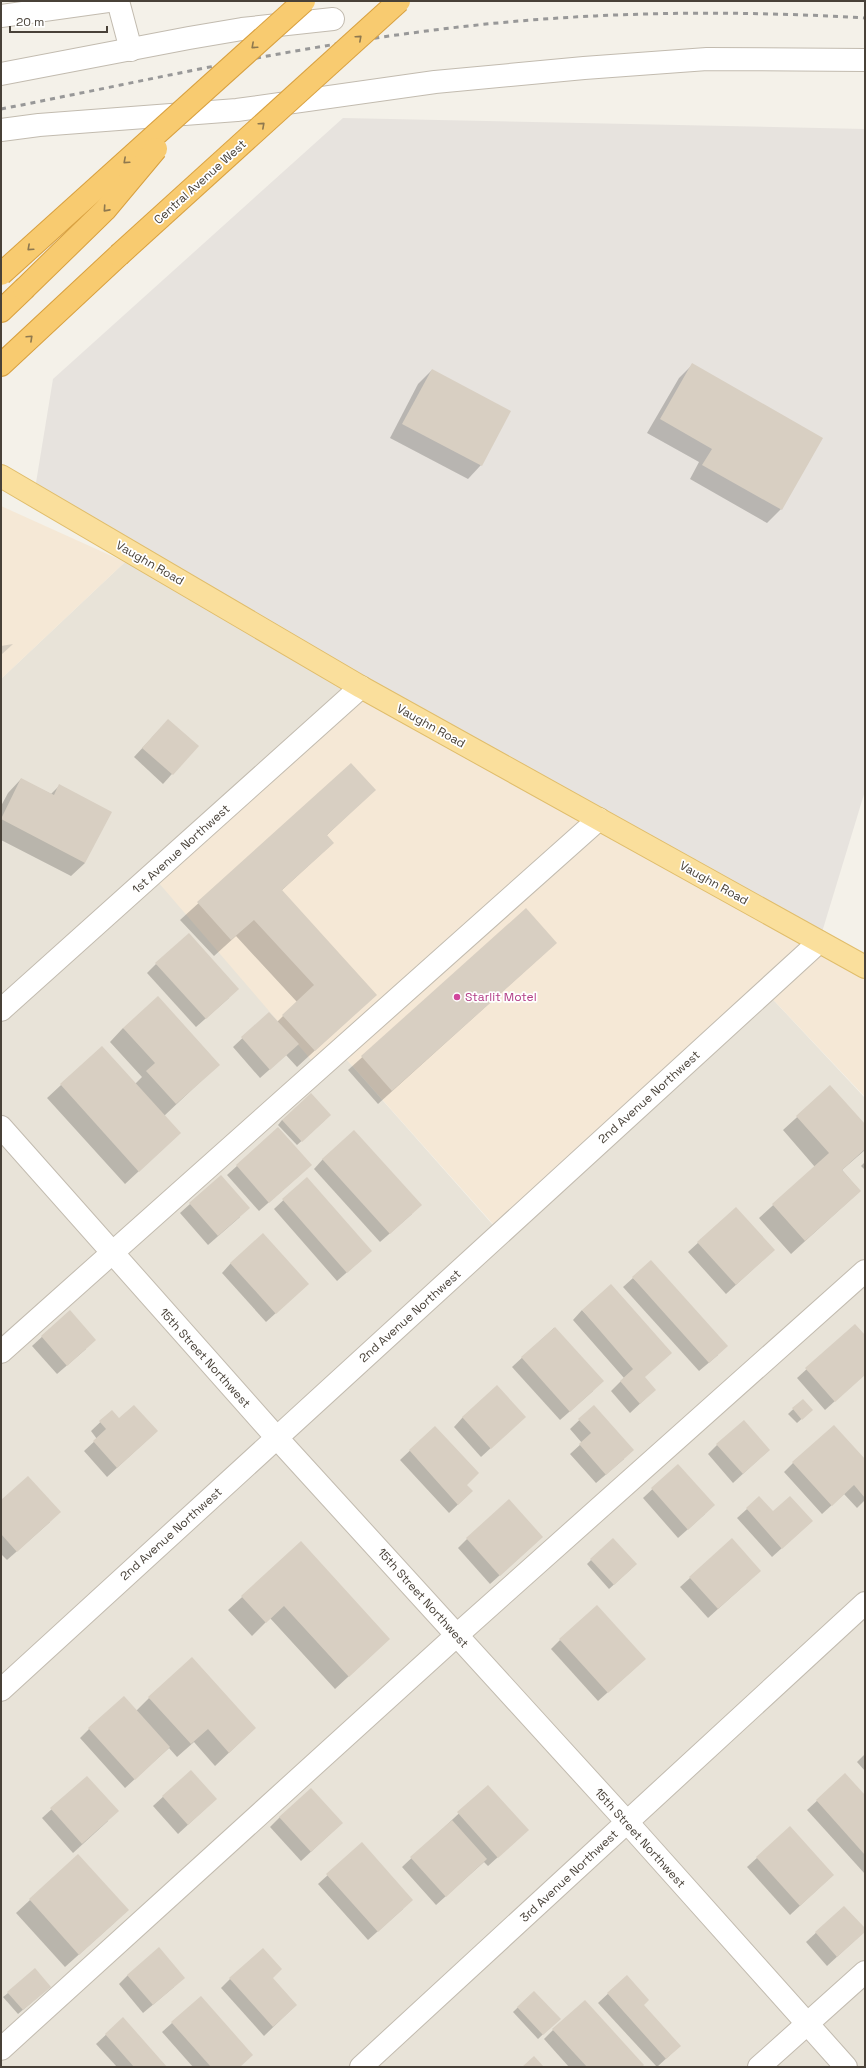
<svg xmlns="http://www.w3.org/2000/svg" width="866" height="2068" viewBox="0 0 866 2068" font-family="'Space Grotesk',sans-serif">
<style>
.residential{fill:#e8e3d8}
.commercial{fill:#f5e8d6}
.industrial{fill:#e7e3de}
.shadow{fill:#0003}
.building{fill:#d8cfc2}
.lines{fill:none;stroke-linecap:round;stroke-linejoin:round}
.minor-casing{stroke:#c2bbaf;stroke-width:24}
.major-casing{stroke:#e0bd6b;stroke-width:24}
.highway-casing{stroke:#d8a03f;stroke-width:24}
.minor{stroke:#fff;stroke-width:22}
.major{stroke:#fadf9c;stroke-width:22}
.highway{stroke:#f8cb70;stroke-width:22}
.rail{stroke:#989898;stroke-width:3;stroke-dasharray:5 5;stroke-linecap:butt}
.highway-bridge-casing{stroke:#d8a03f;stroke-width:24;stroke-linecap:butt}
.highway-bridge{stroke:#f8cb70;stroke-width:22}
.oneway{stroke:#8e784e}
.hotel-dot{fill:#d1479c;stroke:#fff;stroke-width:1.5}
.labels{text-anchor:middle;stroke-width:3.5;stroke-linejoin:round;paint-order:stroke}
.street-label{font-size:12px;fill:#484138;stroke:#fff}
.hotel-label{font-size:12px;fill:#b23c85;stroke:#fff;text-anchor:start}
</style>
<rect width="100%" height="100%" fill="#f4f1e9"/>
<!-- residential -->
<path class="residential" d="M125 562 361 687 339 1051 500 1233 765 991 865 1098V2067H1V679Z"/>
<!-- commercial -->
<g class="commercial">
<path d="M1 506 125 562 1 679Z"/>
<path d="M361 687 865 967V1097L765 991 501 1233 339 1051 319 1069 152 875Z"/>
</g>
<!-- industrial -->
<path class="industrial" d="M343 118 865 129V791L819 942 361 687 125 562 34 495 53 379Z"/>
<!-- shadow -->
<g class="shadow">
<path d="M692 365 781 509 767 523 690 479 699 462 647 433 679 378Z"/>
<path d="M432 370 481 465 468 479 390 438 418 384Z"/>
<path d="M159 730 197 746 163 784 134 757Z"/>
<path d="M351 764 374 790 326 836 333 843 281 891 375 995 297 1067 286 1055 260 1078 233 1047 269 1013 277 1022 297 1002 236 936 214 956 180 920Z"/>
<path d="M21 779 51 794 59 786 85 863 71 876 1 840V806L8 793Z"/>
<path d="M525 910 556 943 378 1104 348 1070Z"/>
<path d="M156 964 229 998 196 1027 147 973Z"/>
<path d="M123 1028 218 1065 164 1116 180 1133 125 1184 47 1098 102 1047 135 1084 142 1077 110 1042Z"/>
<path d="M830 1087 865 1126V1150L842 1170 860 1191 791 1254 759 1218 815 1167 783 1130Z"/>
<path d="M282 1120H325L297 1145 278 1125Z"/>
<path d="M278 1129 301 1174 259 1211 227 1175Z"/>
<path d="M323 1159 412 1214 380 1242 314 1169Z"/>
<path d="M865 1162V1170L861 1166Z"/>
<path d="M221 1176 240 1217 208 1245 180 1213Z"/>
<path d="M307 1178 361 1260 337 1281 274 1209Z"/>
<path d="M736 1208 764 1259 726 1294 688 1252Z"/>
<path d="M231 1263 308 1284 266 1322 222 1273Z"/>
<path d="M633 1278 718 1355 699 1371 623 1287Z"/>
<path d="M582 1310 644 1377 645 1399 630 1413 611 1391 624 1378 573 1320Z"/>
<path d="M70 1311 86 1349 57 1374 32 1346Z"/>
<path d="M855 1325 865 1336V1374L825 1410 797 1378Z"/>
<path d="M554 1328 593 1391 560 1420 512 1367Z"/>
<path d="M803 1400 807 1414 797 1423 788 1414Z"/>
<path d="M594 1406 624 1459 596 1483 570 1454 582 1443 570 1429Z"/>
<path d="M112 1411 119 1419 157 1431 107 1477 84 1451 97 1439 91 1431Z"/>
<path d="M463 1417 515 1426 481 1457 454 1427Z"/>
<path d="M435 1427 466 1485 472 1491 449 1513 400 1460Z"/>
<path d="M717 1445 769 1450 733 1483 708 1454Z"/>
<path d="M865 1461V1500L857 1508 844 1494 822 1514 784 1472 793 1463Z"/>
<path d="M678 1465 705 1514 678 1538 643 1498Z"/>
<path d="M1 1502 50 1522 7 1560 1 1554Z"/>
<path d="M747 1509 773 1513 812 1521 772 1557 737 1518Z"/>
<path d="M467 1539 532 1546 490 1584 458 1548Z"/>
<path d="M732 1540 750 1580 708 1618 680 1587Z"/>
<path d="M301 1543 375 1652 335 1689 270 1618 252 1636 228 1610Z"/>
<path d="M591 1560 631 1569 609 1589 587 1564Z"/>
<path d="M560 1640 635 1668 598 1701 551 1649Z"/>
<path d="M149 1698 255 1728 215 1766 194 1742 177 1757 169 1748 125 1788 80 1738 89 1729 136 1711Z"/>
<path d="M865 1754V1771L857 1762Z"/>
<path d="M191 1771 206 1808 178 1834 153 1806Z"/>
<path d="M845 1775 865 1797V1874L807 1810Z"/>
<path d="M87 1777 108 1821 73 1853 42 1818Z"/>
<path d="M488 1786 518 1839 488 1866 484 1862 436 1905 402 1867Z"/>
<path d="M280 1817 342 1823 301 1861 270 1827Z"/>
<path d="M790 1828 833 1875 790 1915 747 1867Z"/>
<path d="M362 1844 403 1909 368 1940 318 1884Z"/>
<path d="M30 1900 114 1923 65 1967 16 1913Z"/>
<path d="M844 1907 865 1931 827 1966 806 1942Z"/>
<path d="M128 1975 174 1987 143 2013 119 1984Z"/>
<path d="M626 1977 670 2055 657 2067 598 2003Z"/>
<path d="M272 1978 296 2005 264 2036 221 1988 230 1979Z"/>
<path d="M45 1991 18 2014 3 1997 8 1993Z"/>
<path d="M534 1992 559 2019 538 2039 513 2012Z"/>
<path d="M201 1997 239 2067H193L162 2032Z"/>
<path d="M123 2019 166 2067H117L96 2044Z"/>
<path d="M553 2030 641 2067H569L544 2039Z"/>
</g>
<!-- building -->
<g class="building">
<path d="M692 363 823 438 782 510 702 465 712 449 660 419Z"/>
<path d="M432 369 511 411 482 466 402 424Z"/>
<path d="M13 644 1 655V646Z"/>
<path d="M168 719 199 746 173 775 142 748Z"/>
<path d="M351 763 376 790 327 835 334 843 282 890 377 995 315 1051 282 1015 314 985 254 920 231 940 197 902Z"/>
<path d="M21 778 54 795 59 784 112 812 85 863 1 819Z"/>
<path d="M526 908 557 943 392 1091 361 1056Z"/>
<path d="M189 933 239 989 206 1019 155 963Z"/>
<path d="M158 996 220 1065 176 1104 146 1071 155 1063 123 1028Z"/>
<path d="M269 1012 299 1044 270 1070 241 1037Z"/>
<path d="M102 1046 181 1133 139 1172 60 1084Z"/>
<path d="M830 1085 865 1124V1149L842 1170 861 1191 805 1241 772 1204 829 1153 796 1116Z"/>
<path d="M311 1093 331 1115 302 1142 282 1120Z"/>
<path d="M278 1127 312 1165 269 1203 236 1165Z"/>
<path d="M354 1130 422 1205 390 1234 322 1159Z"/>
<path d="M221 1175 250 1208 218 1236 189 1203Z"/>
<path d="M307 1177 372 1251 347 1273 282 1199Z"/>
<path d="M736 1207 775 1250 736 1285 697 1242Z"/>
<path d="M263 1233 309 1284 276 1314 230 1263Z"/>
<path d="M651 1260 728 1346 709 1363 632 1277Z"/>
<path d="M611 1284 672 1353 645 1377 656 1390 640 1404 620 1381 633 1369 582 1310Z"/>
<path d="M70 1310 96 1340 67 1366 41 1336Z"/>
<path d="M855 1324 865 1335V1375L835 1402 805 1368Z"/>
<path d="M555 1327 604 1381 570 1412 521 1357Z"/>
<path d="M497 1385 526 1417 491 1449 462 1417Z"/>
<path d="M803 1399 813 1410 802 1420 792 1408Z"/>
<path d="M134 1405 158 1431 117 1468 93 1441 106 1429 99 1421 112 1410 119 1418Z"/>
<path d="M594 1405 634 1450 606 1475 579 1444 591 1433 578 1419Z"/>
<path d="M744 1420 770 1450 743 1474 716 1444Z"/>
<path d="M834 1425 865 1459V1498L854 1485 832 1506 792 1462Z"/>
<path d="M435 1426 479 1473 467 1485 473 1491 458 1505 409 1450Z"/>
<path d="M678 1464 715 1505 688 1530 651 1488Z"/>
<path d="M28 1476 61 1512 17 1552 1 1534V1500Z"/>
<path d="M759 1496 773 1511 790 1496 813 1521 782 1549 746 1508Z"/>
<path d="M509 1499 543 1537 500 1576 466 1538Z"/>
<path d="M613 1538 637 1564 614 1585 590 1559Z"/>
<path d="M732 1538 761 1571 718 1609 689 1577Z"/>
<path d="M301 1541 390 1639 349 1677 284 1606 266 1623 241 1596Z"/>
<path d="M597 1605 646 1659 608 1693 559 1639Z"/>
<path d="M192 1657 256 1728 229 1753 208 1729 191 1744 148 1697Z"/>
<path d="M124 1696 170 1747 135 1780 88 1728Z"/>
<path d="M191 1770 217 1799 188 1825 162 1796Z"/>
<path d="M845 1773 865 1795V1855L816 1800Z"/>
<path d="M87 1776 119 1811 82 1844 50 1808Z"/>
<path d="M488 1785 529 1830 498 1858 457 1812Z"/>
<path d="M311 1788 343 1823 311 1852 279 1817Z"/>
<path d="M452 1820 487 1859 446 1897 410 1857Z"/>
<path d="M790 1826 834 1875 800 1906 756 1857Z"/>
<path d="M362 1842 413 1900 378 1932 326 1874Z"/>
<path d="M78 1854 129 1910 79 1955 29 1899Z"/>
<path d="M844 1906 865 1928V1932L837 1957 815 1932Z"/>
<path d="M159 1947 185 1978 153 2005 127 1975Z"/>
<path d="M263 1948 282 1969 273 1978 297 2005 273 2027 229 1978Z"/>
<path d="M35 1968 51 1987 23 2010 7 1992Z"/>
<path d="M627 1975 649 2000 644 2005 681 2046 666 2059 607 1993Z"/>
<path d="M534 1991 561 2019 543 2035 517 2007Z"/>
<path d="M201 1996 253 2055 240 2067H211L171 2022Z"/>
<path d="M585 2000 644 2065 642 2067H587L552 2029Z"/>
<path d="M123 2017 167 2067H134L105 2034Z"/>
<path d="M534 2056 544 2067H522Z"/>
</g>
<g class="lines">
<!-- minor casing -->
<g class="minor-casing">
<g id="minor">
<path d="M118 1 131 50"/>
<path d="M1 16 108 1"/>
<path d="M1 74 189 38 242 29 333 19"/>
<path d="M1 130 39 125 237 110 435 82 584 68 707 59 865 60"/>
<path d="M1 1010 361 687"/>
<path d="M1 1127 277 1438 627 1822 846 2067"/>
<path d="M1 1352 599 819"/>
<path d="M1 1690 819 942"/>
<path d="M1 2049 457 1635 865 1271"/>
<path d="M361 2067 865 1603"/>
<path d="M759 2067 865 1972"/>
</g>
</g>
<!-- major casing -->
<g class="major-casing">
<path id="major" d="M1 476 361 687 865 967"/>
</g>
<!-- highway casing -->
<g class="highway-casing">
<g id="highway">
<path d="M1 311 24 289"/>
<path d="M1 365 119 255"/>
</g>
</g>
<!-- minor -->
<use href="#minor" class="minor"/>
<!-- major -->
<use href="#major" class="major"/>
<!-- highway -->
<use href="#highway" class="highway"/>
<!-- rail -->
<path class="rail" d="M1 109C140 82 278 50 419 32 567 12 716 9 865 18"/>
<!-- highway-bridge casing -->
<g class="highway-bridge-casing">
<g id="highway-bridge">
<path d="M119 255 399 1"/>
<path d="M1 274 304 1"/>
<path d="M24 289 105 210 156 149"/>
</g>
</g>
<!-- highway-bridge -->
<use href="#highway-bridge" class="highway-bridge"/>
</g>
<!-- one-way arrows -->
<defs><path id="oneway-chevron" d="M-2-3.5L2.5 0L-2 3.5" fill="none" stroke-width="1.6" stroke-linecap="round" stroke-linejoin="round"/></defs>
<g class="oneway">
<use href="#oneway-chevron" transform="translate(359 38) rotate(-42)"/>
<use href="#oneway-chevron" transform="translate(254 46) rotate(138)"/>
<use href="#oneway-chevron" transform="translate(262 125) rotate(-42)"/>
<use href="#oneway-chevron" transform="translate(126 161) rotate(138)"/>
<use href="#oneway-chevron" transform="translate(106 209) rotate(132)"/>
<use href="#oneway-chevron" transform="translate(30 248) rotate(138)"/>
<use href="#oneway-chevron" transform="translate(30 338) rotate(-43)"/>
</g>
<!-- markers -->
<circle class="hotel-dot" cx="457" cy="997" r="4"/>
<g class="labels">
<!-- street labels -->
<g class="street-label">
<text transform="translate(200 182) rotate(-42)" y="4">Central Avenue West</text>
<text transform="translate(150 563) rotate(30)" y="4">Vaughn Road</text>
<text transform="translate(431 726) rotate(29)" y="4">Vaughn Road</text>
<text transform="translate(181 849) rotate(-42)" y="4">1st Avenue Northwest</text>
<text transform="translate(714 883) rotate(29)" y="4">Vaughn Road</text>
<text transform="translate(649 1097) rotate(-42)" y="4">2nd Avenue Northwest</text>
<text transform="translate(410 1316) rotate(-42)" y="4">2nd Avenue Northwest</text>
<text transform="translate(205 1358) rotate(48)" y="4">15th Street Northwest</text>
<text transform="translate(171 1534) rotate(-42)" y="4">2nd Avenue Northwest</text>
<text transform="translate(423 1598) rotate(48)" y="4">15th Street Northwest</text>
<text transform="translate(640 1838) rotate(48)" y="4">15th Street Northwest</text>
<text transform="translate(569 1876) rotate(-43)" y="4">3rd Avenue Northwest</text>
</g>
<!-- hotel labels -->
<g class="hotel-label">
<text x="465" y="1001">Starlit Motel</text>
</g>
</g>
<!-- border -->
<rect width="866" height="2068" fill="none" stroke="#484138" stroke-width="4"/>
<!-- scale -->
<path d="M10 26v6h97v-6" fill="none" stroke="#484138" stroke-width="2"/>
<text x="16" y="26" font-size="12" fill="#484138" stroke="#ffffff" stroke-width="3" paint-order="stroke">20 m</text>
</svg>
